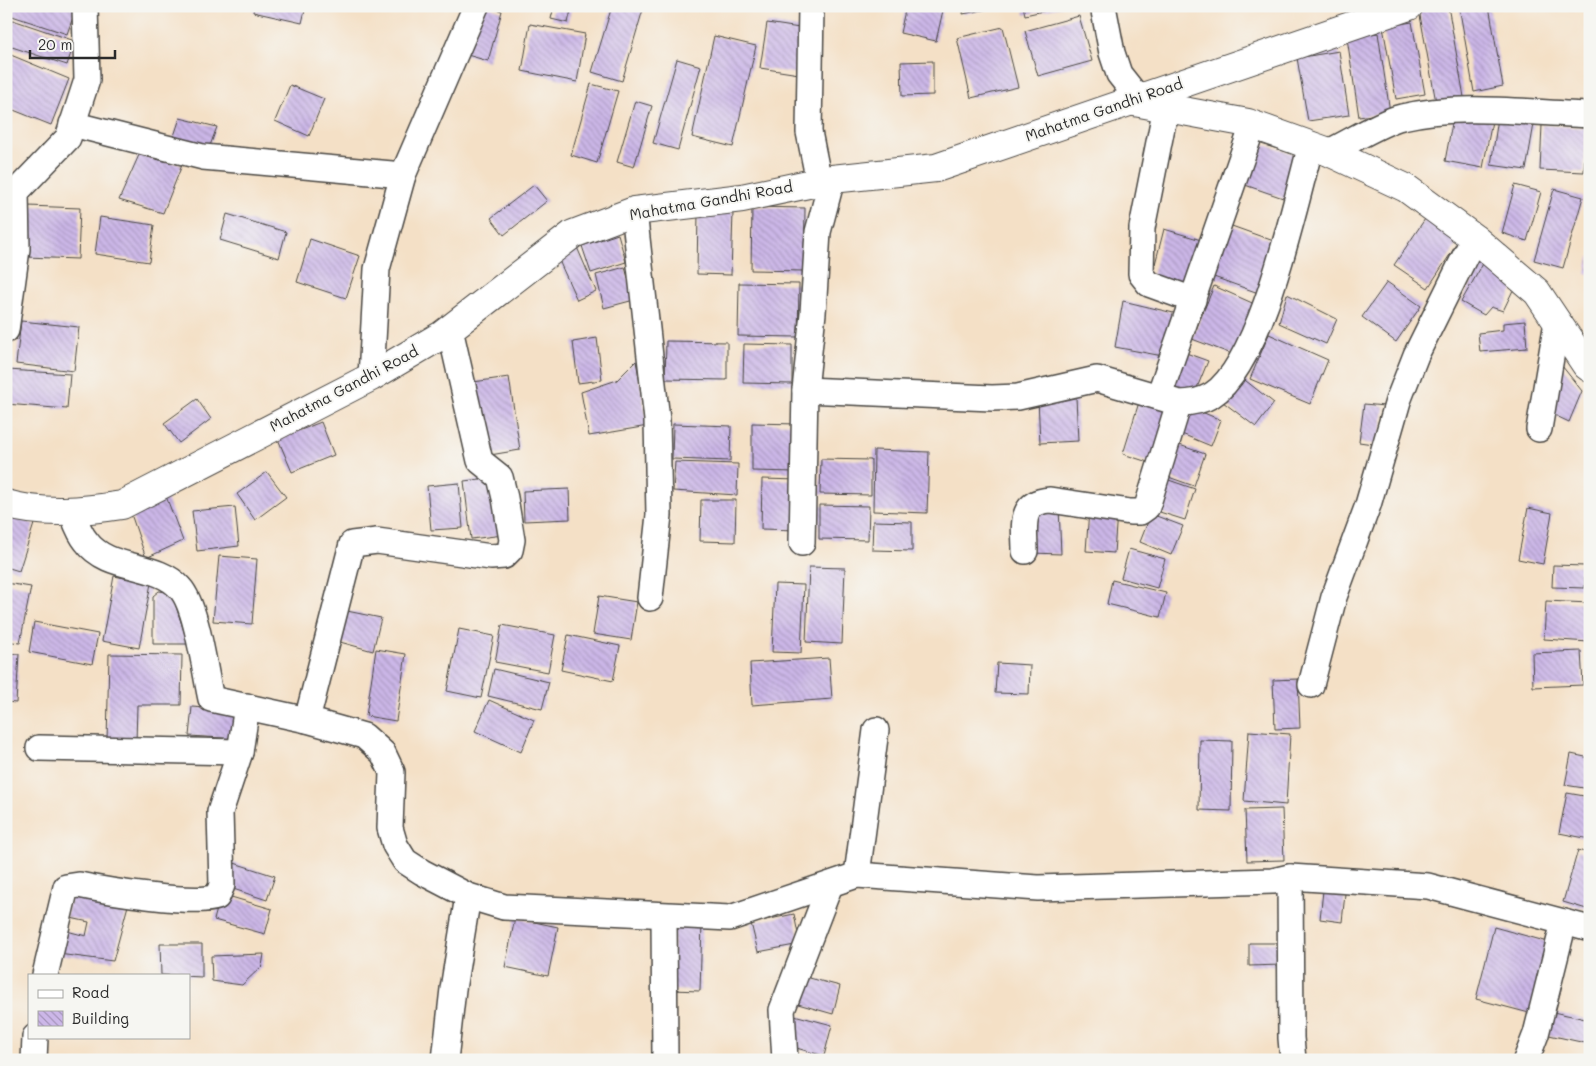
<svg xmlns="http://www.w3.org/2000/svg" width="1596" height="1066" viewBox="0 0 1596 1066" font-family="Mali,sans-serif">
<style>
.building{fill:url(#building-back-hatch)}
.lines{fill:none;stroke-linecap:round;stroke-linejoin:round}
.minor-casing{stroke:#494642;stroke-width:28}
.tertiary-casing{stroke:#494642;stroke-width:30}
.secondary-casing{stroke:#494642;stroke-width:30}
.minor{stroke:#fff;stroke-width:25}
.tertiary{stroke:#fff;stroke-width:28}
.secondary{stroke:#fff;stroke-width:28}
.labels{text-anchor:middle;stroke-width:4;stroke-linejoin:round;paint-order:stroke}
.street-label{font-size:15px;fill:#2b2b2b;stroke:#f6f6f2}
</style>
<defs>
<pattern id="building-back-hatch" width="6" height="6" patternUnits="userSpaceOnUse" patternTransform="scale(1.25)"><rect width="6" height="6" fill="#ccb7e8"/><path d="M-1 5l2 2M0 0l6 6M5-1l2 2" fill="none" stroke="#a695bc"/></pattern>
</defs>
<rect width="100%" height="100%" fill="#f6f6f2"/>
<filter id="ink" filterUnits="userSpaceOnUse"><feTurbulence type="fractalNoise" baseFrequency=".02" numOctaves="2"/><feDisplacementMap in="SourceGraphic" scale="10" xChannelSelector="R" yChannelSelector="G"/><feConvolveMatrix kernelMatrix="1 2 1 2 8 2 1 2 1" color-interpolation-filters="sRGB"/></filter>
<filter id="wash" filterUnits="userSpaceOnUse"><feTurbulence type="fractalNoise" baseFrequency=".0096" numOctaves="4" result="noise"/><feDisplacementMap in="SourceGraphic" scale="20" xChannelSelector="R" yChannelSelector="G"/><feGaussianBlur stdDeviation="1.12" result="paint"/><feColorMatrix in="noise" values="0 0 0 0 0 0 0 0 0 0 0 0 0 0 0 0 0 1.4 0 .05"/><feComposite in="paint" operator="in"/></filter>
<g filter="url(#wash)">
<rect width="100%" height="100%" fill="#f4e0c6"/>
<g id="blocks">
<!-- building -->
<g class="building">
<path d="M9 6H77L67 34 6 14Z"/>
<path d="M254 6H306L302 23 253 12Z"/>
<path d="M486 6 502 11 488 61 464 54Z"/>
<path d="M554 6H572L568 23 551 19Z"/>
<path d="M612 6H644L622 81 592 72Z"/>
<path d="M906 6H944L936 41 900 33Z"/>
<path d="M964 6H998V7L963 14Z"/>
<path d="M1023 6H1061V7L1025 15Z"/>
<path d="M1448 6 1464 97 1436 102 1419 10Z"/>
<path d="M1459 6H1489L1503 86 1474 92Z"/>
<path d="M1079 16 1092 61 1038 76 1025 31Z"/>
<path d="M7 18 75 41 67 65 6 45Z"/>
<path d="M1412 22 1425 94 1396 99 1383 27Z"/>
<path d="M767 23 806 29 799 74 760 68Z"/>
<path d="M530 24 585 34 577 82 522 71Z"/>
<path d="M1003 27 1018 87 971 98 957 38Z"/>
<path d="M1378 33 1390 112 1359 117 1347 38Z"/>
<path d="M714 36 756 46 733 147 692 137Z"/>
<path d="M1339 51 1349 115 1308 121 1297 58Z"/>
<path d="M6 53 69 79 51 125 6 107Z"/>
<path d="M677 59 701 66 678 150 653 143Z"/>
<path d="M933 61V95L902 96 901 62Z"/>
<path d="M591 84 618 91 597 163 571 155Z"/>
<path d="M290 85 324 99 309 136 275 121Z"/>
<path d="M635 101 652 106 634 167 617 162Z"/>
<path d="M1454 113 1492 121 1483 168 1445 161Z"/>
<path d="M180 118 217 127 208 151 172 142Z"/>
<path d="M1498 118 1534 124 1526 170 1491 165Z"/>
<path d="M1542 125 1586 128 1584 172 1540 170Z"/>
<path d="M1258 143 1300 156 1286 199 1245 185Z"/>
<path d="M139 155 182 165 163 213 119 200Z"/>
<path d="M534 185 547 201 504 235 491 218Z"/>
<path d="M1515 185 1541 192 1527 241 1502 233Z"/>
<path d="M1554 189 1583 197 1563 268 1534 260Z"/>
<path d="M28 206 80 208 78 259 26 257Z"/>
<path d="M752 207 805 208 804 271 751 270Z"/>
<path d="M698 212H733L731 275 697 274Z"/>
<path d="M227 214 286 232 279 258 220 240Z"/>
<path d="M1427 216 1461 238 1428 288 1394 265Z"/>
<path d="M100 217 154 225 149 262 95 254Z"/>
<path d="M1229 225 1282 244 1264 295 1211 276Z"/>
<path d="M1164 229 1208 242 1194 289 1152 276Z"/>
<path d="M618 234 626 262 591 273 582 246Z"/>
<path d="M310 239 360 256 346 298 297 282Z"/>
<path d="M576 245 596 291 577 300 556 254Z"/>
<path d="M1589 257H1590V274L1586 273Z"/>
<path d="M1484 262 1515 286 1503 311 1491 307 1484 315 1461 302Z"/>
<path d="M625 267 634 300 604 308 596 275Z"/>
<path d="M1387 282 1421 306 1396 342 1362 317Z"/>
<path d="M739 283 799 284 798 337 738 336Z"/>
<path d="M1214 286 1259 306 1237 356 1192 339Z"/>
<path d="M1287 294 1337 319 1326 344 1279 323Z"/>
<path d="M1123 301 1182 315 1168 357 1115 347Z"/>
<path d="M21 321 79 327 74 371 16 364Z"/>
<path d="M1525 321 1527 348 1480 352 1478 333 1503 330V323Z"/>
<path d="M1269 334 1328 360 1310 404 1250 379Z"/>
<path d="M597 338 602 380 578 383 573 342Z"/>
<path d="M666 341 727 342V380L665 379Z"/>
<path d="M744 344 792 345V384L743 383Z"/>
<path d="M1186 353 1208 361 1192 400 1171 392Z"/>
<path d="M636 361 648 426 589 436 581 392 617 380Z"/>
<path d="M1562 366 1582 391 1569 422 1548 412Z"/>
<path d="M8 370 70 374 67 409 6 404Z"/>
<path d="M509 377 520 450 484 456 473 382Z"/>
<path d="M1241 377 1274 403 1256 427 1223 402Z"/>
<path d="M1076 397 1078 441 1040 443 1038 398Z"/>
<path d="M197 399 211 419 179 443 164 423Z"/>
<path d="M1140 399 1171 409 1154 464 1123 454Z"/>
<path d="M1364 404 1384 406 1380 445 1359 442Z"/>
<path d="M1187 406 1221 420 1211 446 1177 432Z"/>
<path d="M321 422 334 455 292 472 278 439Z"/>
<path d="M752 423 798 424 796 472 752 471Z"/>
<path d="M673 424 731 426 730 461 672 459Z"/>
<path d="M1171 442 1205 454 1194 486 1160 474Z"/>
<path d="M874 450 929 452 927 513 873 511Z"/>
<path d="M821 459 871 460V495L820 494Z"/>
<path d="M675 462 738 464 737 495 673 491Z"/>
<path d="M267 472 286 497 255 520 237 494Z"/>
<path d="M496 477 503 535 471 539 464 481Z"/>
<path d="M1160 477 1195 489 1185 520 1150 509Z"/>
<path d="M762 479 799 480 798 530 761 529Z"/>
<path d="M459 483 463 528 431 530 427 486Z"/>
<path d="M569 489 570 519 524 521 523 491Z"/>
<path d="M164 491 183 541 146 558 129 508Z"/>
<path d="M701 500H736L735 542 700 541Z"/>
<path d="M819 505 869 506 868 540 819 539Z"/>
<path d="M235 507 239 546 197 551 192 511Z"/>
<path d="M1059 507 1061 554 1032 553V510Z"/>
<path d="M1528 508 1552 513 1543 564 1518 559Z"/>
<path d="M1089 510 1117 512 1114 553 1086 551Z"/>
<path d="M1151 514 1183 526 1171 555 1140 542Z"/>
<path d="M6 515 34 524 19 571 6 567Z"/>
<path d="M873 521 912 522V551L872 550Z"/>
<path d="M1129 549 1165 559 1157 588 1121 578Z"/>
<path d="M219 556 257 559 252 624 213 621Z"/>
<path d="M1553 565 1585 566V588L1552 587Z"/>
<path d="M809 567 845 568 842 644 806 642Z"/>
<path d="M114 576 151 583 139 648 102 641Z"/>
<path d="M1112 580 1166 593 1160 617 1107 604Z"/>
<path d="M6 583 31 587 20 643 6 641Z"/>
<path d="M775 584 804 585 801 653 772 652Z"/>
<path d="M159 591 167 592 174 600 188 644H153V596Z"/>
<path d="M599 596 637 602 631 640 593 634Z"/>
<path d="M1546 601 1590 603 1589 642 1544 639Z"/>
<path d="M347 611 381 618 373 651 340 642Z"/>
<path d="M34 622 98 634 92 664 29 652Z"/>
<path d="M502 625 555 635 548 672 495 662Z"/>
<path d="M459 629 494 636 481 698 447 691Z"/>
<path d="M568 635 620 646 613 681 561 670Z"/>
<path d="M376 649 406 654 396 721 366 716Z"/>
<path d="M1581 651 1583 685 1533 687 1532 653Z"/>
<path d="M6 653 19 654 16 703 6 702Z"/>
<path d="M109 654 182 655 181 705H137L136 743 107 742Z"/>
<path d="M829 658 832 699 752 705 750 663Z"/>
<path d="M997 663 1030 665 1029 694 995 693Z"/>
<path d="M494 669 549 682 542 709 488 696Z"/>
<path d="M1298 679 1300 728 1275 729 1273 680Z"/>
<path d="M489 700 534 720 521 752 475 731Z"/>
<path d="M192 707 242 711 239 739 189 736Z"/>
<path d="M1249 731 1290 734 1286 805 1244 801Z"/>
<path d="M1200 740 1232 741 1231 811 1199 810Z"/>
<path d="M1571 754 1590 758V789L1565 785Z"/>
<path d="M1567 793 1590 797V839L1559 833Z"/>
<path d="M1282 809 1284 860 1247 861 1245 810Z"/>
<path d="M1578 850 1590 854V910L1563 902Z"/>
<path d="M231 862 275 876 267 900 224 886Z"/>
<path d="M1324 881 1346 884 1342 922 1320 919Z"/>
<path d="M73 888 130 898 113 961 58 954 63 930 86 936 89 922 66 917Z"/>
<path d="M221 894 272 909 265 934 214 920Z"/>
<path d="M794 914 800 944 758 952 751 923Z"/>
<path d="M515 918 558 927 548 976 505 967Z"/>
<path d="M674 922 702 923 700 991 671 990Z"/>
<path d="M1494 927 1552 943 1533 1014 1476 999Z"/>
<path d="M1249 943H1282V965L1249 966Z"/>
<path d="M160 944H202V977L161 975Z"/>
<path d="M264 954 262 966 242 985 212 981 211 956Z"/>
<path d="M798 975 840 986 833 1014 791 1002Z"/>
<path d="M1553 1012 1590 1020V1044L1549 1035Z"/>
<path d="M794 1015 832 1025 824 1056 786 1045Z"/>
</g>
</g>
</g>
<g filter="url(#ink)">
<use href="#blocks" fill-opacity="0" stroke="#494642" stroke-width="1"/>
<g class="lines">
<!-- minor casing -->
<g class="minor-casing">
<g id="minor">
<path d="M811 6 809 132 819 182"/>
<path d="M1103 6 1112 53 1119 74 1138 98"/>
<path d="M1166 107 1142 228 1141 274 1149 284 1193 300"/>
<path d="M72 124 203 157 403 175"/>
<path d="M1329 152C1348 143 1383 121 1402 117 1460 103 1530 113 1590 115"/>
<path d="M6 189 16 192 17 249 6 330"/>
<path d="M16 192 68 138 87 80 85 6"/>
<path d="M634 211 657 420 659 515 650 598"/>
<path d="M371 377 377 269 403 175 476 6"/>
<path d="M805 390 992 398 1018 397 1097 379 1179 403C1190 403 1202 401 1212 395 1262 363 1295 203 1311 145"/>
<path d="M1159 396 1253 125"/>
<path d="M1539 429 1557 322"/>
<path d="M71 510C75 520 79 533 86 541 108 572 156 561 180 588 197 606 205 673 211 699L307 720 364 736 383 753 392 772 390 828 395 845 405 861 422 872 468 896 504 907 730 918 857 875 1038 888 1273 881 1290 877 1428 886 1590 929"/>
<path d="M802 543 805 390 813 313 818 232 832 179"/>
<path d="M1025 551C1025 527 1018 502 1050 500L1130 512H1140L1147 507 1179 403"/>
<path d="M1311 685 1334 597 1368 505 1398 401 1416 355 1474 238"/>
<path d="M307 720 352 544 377 541 491 557 504 556 510 550 512 540 505 498 500 477 480 461 450 329"/>
<path d="M39 748 240 752"/>
<path d="M857 875 876 730"/>
<path d="M1290 877 1291 1038 1293 1060"/>
<path d="M664 916 665 1060"/>
<path d="M45 975 66 887 79 885C106 891 195 905 217 897L222 885 220 812 240 752 247 706"/>
<path d="M34 1060 35 1037"/>
<path d="M445 1060 453 989 468 896"/>
<path d="M785 1060 782 1010 830 885"/>
<path d="M1526 1060 1536 1034 1564 922"/>
</g>
</g>
<!-- tertiary casing -->
<g class="tertiary-casing">
<path id="tertiary" d="M1129 101 1248 123 1329 152 1406 188 1474 238 1537 292 1586 365 1590 368"/>
</g>
<!-- secondary casing -->
<g class="secondary-casing">
<path id="secondary" d="M6 504C43 515 84 511 122 505L371 377 442 335 573 234 634 211 742 198 832 179 936 168 1409 6"/>
</g>
<!-- minor -->
<use href="#minor" class="minor"/>
<!-- tertiary -->
<use href="#tertiary" class="tertiary"/>
<!-- secondary -->
<use href="#secondary" class="secondary"/>
</g>
</g>
<g class="labels">
<!-- street labels -->
<g class="street-label">
<text transform="translate(1104 110) rotate(-19)" y="5">Mahatma Gandhi Road</text>
<text transform="translate(711 201) rotate(-10)" y="5">Mahatma Gandhi Road</text>
<text transform="translate(344 389) rotate(-28)" y="5">Mahatma Gandhi Road</text>
</g>
</g>
<!-- margin -->
<rect width="1596" height="1066" fill="none" stroke="#f6f6f2" stroke-width="25"/>
<!-- legend -->
<rect x="28" y="974" width="162" height="65" fill="#f6f6f2" stroke="#a5a5a2"/>
<rect x="38" y="990" width="25" height="8" fill="#ffffff" stroke="#a5a5a2"/>
<text x="72" y="998" font-size="15" fill="#2b2b2b">Road</text>
<rect x="38" y="1011" width="25" height="15" fill="url(#building-back-hatch)" stroke="#a5a5a2"/>
<text x="72" y="1024" font-size="15" fill="#2b2b2b">Building</text>
<!-- scale -->
<path d="M30 50v8h85v-8" fill="none" stroke="#2b2b2b" stroke-width="2.5"/>
<text x="38" y="50" font-size="15" fill="#2b2b2b" stroke="#f6f6f2" stroke-width="4" paint-order="stroke">20 m</text>
</svg>
